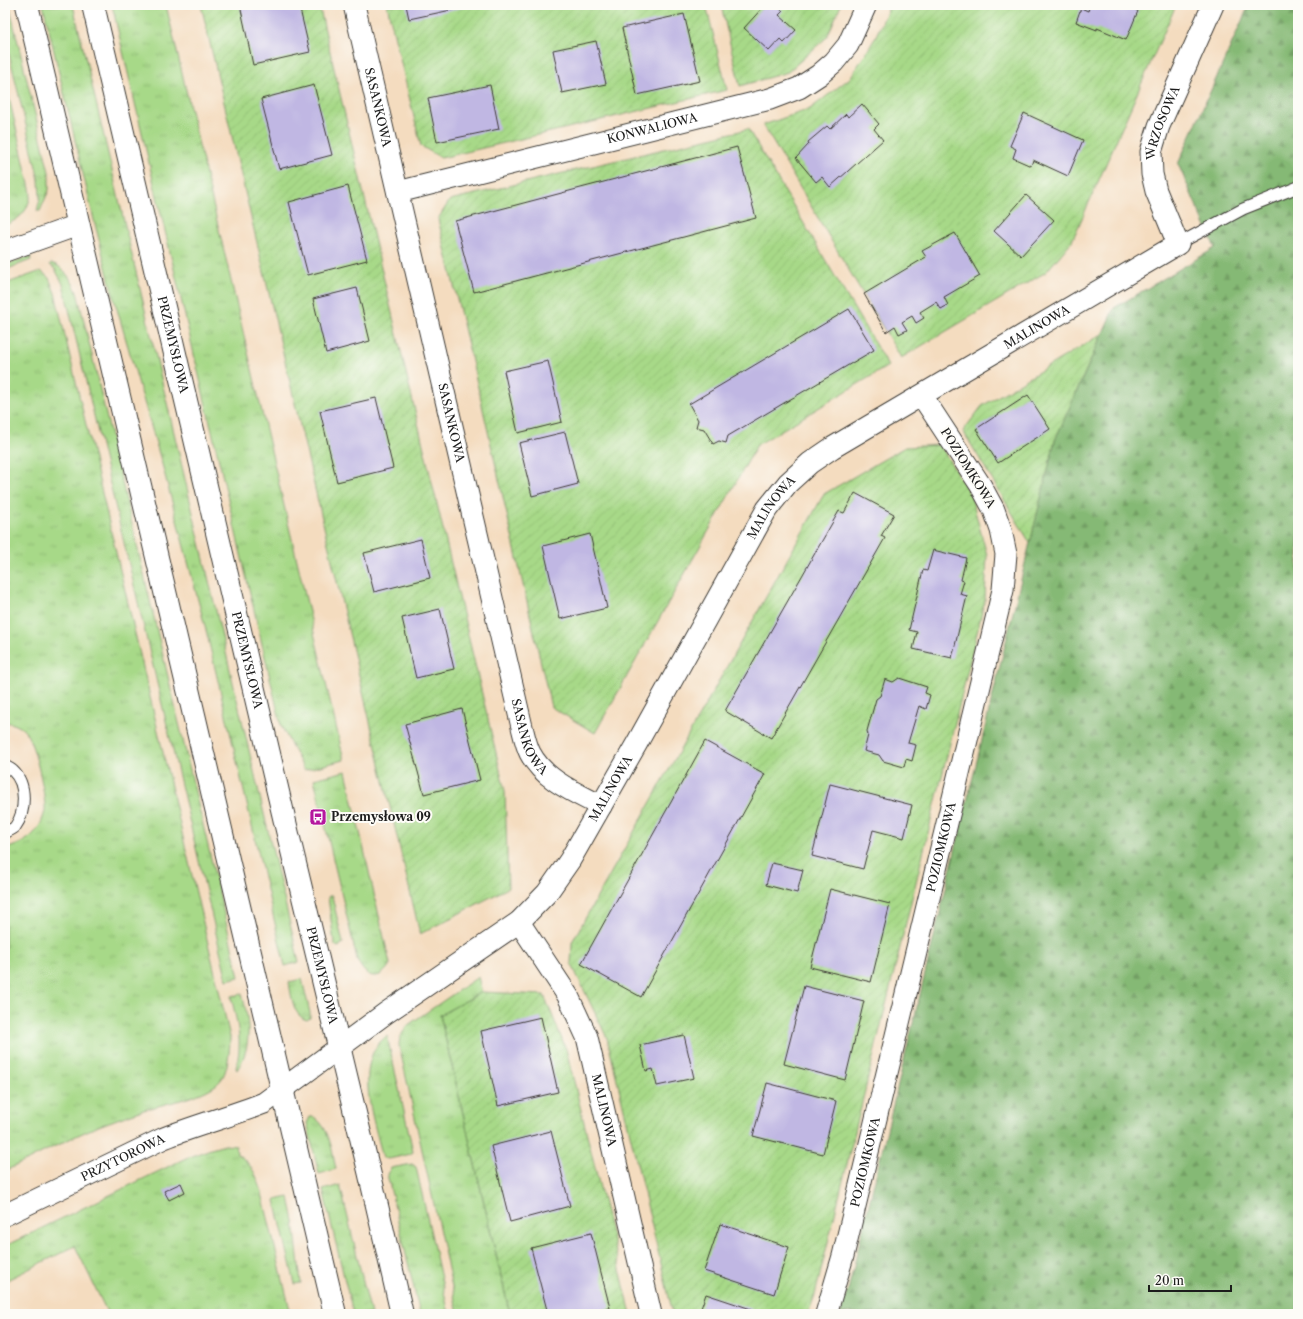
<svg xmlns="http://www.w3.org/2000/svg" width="1303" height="1319" viewBox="0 0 1303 1319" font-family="'Libre Caslon Text',serif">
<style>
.grass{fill:url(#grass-tufts);stroke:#627a52}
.forest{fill:url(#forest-firs);stroke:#506a48}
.garden{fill:url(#garden-furrows);stroke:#627a52}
.building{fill:#c0b7e3}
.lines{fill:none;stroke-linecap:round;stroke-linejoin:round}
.lane-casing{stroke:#3c3934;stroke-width:13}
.street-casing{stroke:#3c3934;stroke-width:23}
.secondary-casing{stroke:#3c3934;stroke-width:24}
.lane{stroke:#fff;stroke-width:11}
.street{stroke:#fff;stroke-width:21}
.secondary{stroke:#fff;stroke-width:22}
.labels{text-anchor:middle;stroke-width:4;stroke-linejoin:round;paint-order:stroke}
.street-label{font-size:12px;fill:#1c1c1c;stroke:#fdfcf7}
.poi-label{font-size:12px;font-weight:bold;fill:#1c1c1c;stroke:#fdfcf7;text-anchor:start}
</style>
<defs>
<pattern id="grass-tufts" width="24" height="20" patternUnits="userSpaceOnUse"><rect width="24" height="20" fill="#a7d988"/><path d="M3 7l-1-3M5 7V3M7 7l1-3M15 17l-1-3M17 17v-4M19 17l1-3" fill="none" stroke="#8fba75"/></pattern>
<pattern id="forest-firs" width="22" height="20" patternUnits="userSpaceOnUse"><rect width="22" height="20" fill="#85b974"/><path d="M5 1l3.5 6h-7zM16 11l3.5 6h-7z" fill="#729e64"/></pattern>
<pattern id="garden-furrows" width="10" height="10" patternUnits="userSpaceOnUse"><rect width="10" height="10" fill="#a7d988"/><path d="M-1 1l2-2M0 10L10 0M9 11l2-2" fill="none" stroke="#8fba75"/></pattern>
</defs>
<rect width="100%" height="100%" fill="#fdfcf7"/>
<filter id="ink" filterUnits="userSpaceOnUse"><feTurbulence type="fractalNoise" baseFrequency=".025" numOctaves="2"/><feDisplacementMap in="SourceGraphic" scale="8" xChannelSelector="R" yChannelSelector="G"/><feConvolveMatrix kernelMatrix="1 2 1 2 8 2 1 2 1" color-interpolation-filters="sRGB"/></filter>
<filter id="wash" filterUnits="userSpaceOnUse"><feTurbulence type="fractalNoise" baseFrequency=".012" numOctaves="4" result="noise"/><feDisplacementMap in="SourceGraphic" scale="16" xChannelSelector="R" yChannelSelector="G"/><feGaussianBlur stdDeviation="0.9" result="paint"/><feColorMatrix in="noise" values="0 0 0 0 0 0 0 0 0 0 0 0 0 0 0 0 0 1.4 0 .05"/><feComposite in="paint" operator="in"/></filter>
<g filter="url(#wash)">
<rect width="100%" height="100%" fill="#f4dcbf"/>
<!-- grass -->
<g class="grass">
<path d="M5 5H9L49 172V190L40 211H37L40 198 39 180 5 37Z"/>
<path d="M43 5H73L299 962 285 966 206 630 162 464 113 295 94 220Z"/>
<path d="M112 5H166L344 760 304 770 281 725Z"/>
<path d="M5 80 31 193C28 211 22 218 5 225Z"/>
<path d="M30 256 31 260 5 270V265Z"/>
<path d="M51 263C64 266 72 281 77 292L239 977 227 980 63 284 55 269 50 265Z"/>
<path d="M41 271 49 278 55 293 230 1037C230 1048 228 1073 220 1081 207 1096 167 1103 147 1109 130 1114 112 1121 96 1127 65 1140 35 1157 5 1171V849C19 845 32 839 40 825 42 821 44 815 45 811 46 795 35 746 26 733 22 726 12 723 5 722V284Z"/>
<path d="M346 771 390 964C379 984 364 977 357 959L314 779Z"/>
<path d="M329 896H332L343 943 339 947 336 946 334 943 328 897Z"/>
<path d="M478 977 482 992 440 1015 510 1314H458L399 1045 400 1037 408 1025Z"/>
<path d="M302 979 310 1013V1018L307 1020C293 1017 291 994 289 982Z"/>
<path d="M242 994C249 1019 253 1046 237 1070L236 1068C243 1039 237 1024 231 996Z"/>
<path d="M387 1036 413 1151 411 1154 389 1159 383 1158C375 1124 351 1061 387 1036Z"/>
<path d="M310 1117H314C330 1128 332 1151 336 1169L319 1174 307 1123Z"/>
<path d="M225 1145 236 1146 237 1154C251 1163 256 1174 261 1189L291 1314H108L75 1246 5 1281V1246L186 1158 211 1149Z"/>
<path d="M412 1164 416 1167 449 1314H420L387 1174 391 1168Z"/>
<path d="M340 1185 371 1314H353L323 1190Z"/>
<path d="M289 1197 294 1221 301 1283 295 1284 275 1200Z"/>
</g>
<!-- forest -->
<path class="forest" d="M1249 5H1298V1314H840L849 1286 1055 440 1114 308 1215 248 1178 164Z"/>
<!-- garden -->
<g class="garden">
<path d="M201 5H319L505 791 508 888 420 934Z"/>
<path d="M387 5H706L727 90 441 158 421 146Z"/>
<path d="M721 5H841L827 37 788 72 740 86Z"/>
<path d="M890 5H1176L1072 241 1046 272 901 358 763 125 810 109 850 78 874 40Z"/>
<path d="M748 129 888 366 757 445 595 733 551 707 471 357 438 219 450 200Z"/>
<path d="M1102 334 1055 440 1030 543 963 431 982 406Z"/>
<path d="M940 445 971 496 987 555 985 600 815 1295 808 1314H673L607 1038 571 963 572 942 824 494 905 447Z"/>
<path d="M482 992 544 995 566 1049 631 1314H510L440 1015Z"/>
</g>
<g id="blocks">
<!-- building -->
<g class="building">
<path d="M240 5H299L310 52 253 65Z"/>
<path d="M406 5H470V6L409 19Z"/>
<path d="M765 5H776L783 11 779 15 796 30 784 43 780 39 769 51 744 28Z"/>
<path d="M1090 5H1128V6L1138 11 1126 40 1097 28V30L1076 22 1081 8 1088 11Z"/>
<path d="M684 14 700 81 637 95 622 28Z"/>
<path d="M596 41 606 84 562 93 553 50Z"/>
<path d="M314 85 332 155 279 169 261 99Z"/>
<path d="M490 85 499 129 437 142 428 98Z"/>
<path d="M862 104 879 124 874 129 883 140 830 187 822 177 816 182 796 158 809 144 808 142 827 126 830 129 846 114 848 117Z"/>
<path d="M1024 113 1083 140 1068 176 1033 160 1031 166 1013 158 1016 149 1010 146Z"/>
<path d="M737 147 756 218 474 292 455 221Z"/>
<path d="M348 186 367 260 308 275 289 202Z"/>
<path d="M1026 195 1054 220 1021 256 994 231Z"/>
<path d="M955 233 980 276 944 297 948 305 941 309 936 302 920 312 924 318 916 323 912 316 902 322 907 330 899 334 895 326 886 332 864 294 926 257 922 251Z"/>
<path d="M357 288 370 341 326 353 313 299Z"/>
<path d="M849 309 874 350 728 436 726 443 719 441 713 444 704 429 696 427 698 420 689 404Z"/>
<path d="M548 361 562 422 518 433 504 371Z"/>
<path d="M1028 395 1050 429 998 463 976 429Z"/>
<path d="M376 398 393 468 337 482 320 411Z"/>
<path d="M565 432 578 484 532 496 519 443Z"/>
<path d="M855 493 894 514 881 536 885 538 771 738 725 711 839 511 844 513Z"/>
<path d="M590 534 607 608 560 619 543 546Z"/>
<path d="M421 539 430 578 374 592 364 553Z"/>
<path d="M933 550 966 558 961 580 964 581 960 594 967 596 952 658 913 649 917 632 909 630 923 570 927 571Z"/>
<path d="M440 609 454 669 416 678 402 618Z"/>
<path d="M899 678 927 687 925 693 930 695 926 709 919 706 908 743 916 745 912 761 906 759 904 767 883 761 879 755 864 751 868 735 867 731 876 699 880 696 885 679 893 682Z"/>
<path d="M462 709 480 780 424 794 405 724Z"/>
<path d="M705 741 765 774 641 997 581 964Z"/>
<path d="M830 784 912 805 904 838 873 830 863 869 812 856Z"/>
<path d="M772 863 803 870 797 893 766 885Z"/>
<path d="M830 889 890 904 871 982 810 967Z"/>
<path d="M804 986 864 1001 845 1080 784 1064Z"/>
<path d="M541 1017 558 1092 498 1106 481 1031Z"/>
<path d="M684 1035 694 1078 657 1086 653 1069 646 1071 640 1045Z"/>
<path d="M767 1083 836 1101 823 1154 753 1136Z"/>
<path d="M551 1131 570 1206 510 1222 491 1146Z"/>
<path d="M181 1183 185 1192 169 1200 164 1191Z"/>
<path d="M720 1224 789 1247 774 1294 704 1271Z"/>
<path d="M591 1233 610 1308 587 1314H548L531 1248Z"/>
<path d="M706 1294 766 1314H699Z"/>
</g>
</g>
</g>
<g filter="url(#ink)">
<use href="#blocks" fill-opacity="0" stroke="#3c3934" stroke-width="1"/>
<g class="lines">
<!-- lane casing -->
<g class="lane-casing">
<g id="lane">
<path d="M1178 244 1243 209 1298 187"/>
<path d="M5 766C7 767 11 769 13 771 27 784 26 812 15 827 13 829 8 831 5 833"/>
</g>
</g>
<!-- street casing -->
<g class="street-casing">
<g id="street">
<path id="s1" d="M354 5 522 727C524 735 526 745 530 753 544 780 576 793 601 806"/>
<path id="s2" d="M398 192 770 99 799 88 819 75 834 62 848 45 866 5"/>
<path d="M5 251 78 225"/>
<path id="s3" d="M519 922 568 996 587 1037 651 1314"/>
<path id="s4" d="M5 1215 164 1138C197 1125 231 1116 264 1103L386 1013 519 922 547 893 570 860 637 743 767 509 788 483 810 463 832 448 1178 244 1156 191 1152 174 1151 152 1159 126 1213 5"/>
<path id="s5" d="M826 1314 843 1256 1003 590 1006 554 1001 530 994 510 981 486 922 396"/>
</g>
</g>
<!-- secondary casing -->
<g class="secondary-casing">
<g id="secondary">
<path d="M27 5 335 1314"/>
<path id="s6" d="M93 5 286 826 369 1171 402 1314"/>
</g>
</g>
<!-- lane -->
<use href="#lane" class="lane"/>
<!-- street -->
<use href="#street" class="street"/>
<!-- secondary -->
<use href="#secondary" class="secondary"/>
</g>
</g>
<!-- icons -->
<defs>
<g id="bus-square" transform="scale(0.9)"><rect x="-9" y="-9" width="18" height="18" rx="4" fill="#b5179e" stroke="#fdfcf7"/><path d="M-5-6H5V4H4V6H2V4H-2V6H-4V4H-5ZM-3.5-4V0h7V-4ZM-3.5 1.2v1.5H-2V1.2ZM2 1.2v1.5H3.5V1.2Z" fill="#fff"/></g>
</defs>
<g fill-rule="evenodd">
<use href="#bus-square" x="318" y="817"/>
</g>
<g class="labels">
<!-- street labels -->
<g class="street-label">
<text dy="4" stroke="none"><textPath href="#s1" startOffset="105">SASANKOWA</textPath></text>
<text dy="4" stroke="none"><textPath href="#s4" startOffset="1698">WRZOSOWA</textPath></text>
<text dy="4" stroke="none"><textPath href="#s2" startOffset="262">KONWALIOWA</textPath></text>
<text dy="4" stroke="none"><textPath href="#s4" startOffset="1406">MALINOWA</textPath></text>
<text dy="4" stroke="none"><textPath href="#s6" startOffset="349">PRZEMYSŁOWA</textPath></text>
<text dy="4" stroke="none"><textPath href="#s1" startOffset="429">SASANKOWA</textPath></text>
<text transform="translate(968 468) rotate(58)" y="4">POZIOMKOWA</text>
<text dy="4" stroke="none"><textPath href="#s4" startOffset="1082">MALINOWA</textPath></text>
<text dy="4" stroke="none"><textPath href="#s6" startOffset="673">PRZEMYSŁOWA</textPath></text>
<text dy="4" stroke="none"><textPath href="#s1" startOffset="753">SASANKOWA</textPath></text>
<text dy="4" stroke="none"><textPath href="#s4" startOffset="758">MALINOWA</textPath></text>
<text dy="4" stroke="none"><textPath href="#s5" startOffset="481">POZIOMKOWA</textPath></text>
<text dy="4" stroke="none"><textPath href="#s6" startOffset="997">PRZEMYSŁOWA</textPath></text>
<text dy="4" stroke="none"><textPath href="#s3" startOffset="209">MALINOWA</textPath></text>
<text dy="4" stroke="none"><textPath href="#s4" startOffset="131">PRZYTOROWA</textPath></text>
<text dy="4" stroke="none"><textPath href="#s5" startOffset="157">POZIOMKOWA</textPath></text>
</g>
<!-- poi labels -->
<g class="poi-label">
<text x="331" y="821">Przemysłowa 09</text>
</g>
</g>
<!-- margin -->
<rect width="1303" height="1319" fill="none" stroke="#fdfcf7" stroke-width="20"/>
<!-- scale -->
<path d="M1149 1285v6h82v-6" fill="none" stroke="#1c1c1c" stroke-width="2"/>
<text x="1155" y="1285" font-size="12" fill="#1c1c1c" stroke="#fdfcf7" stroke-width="3" paint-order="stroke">20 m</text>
</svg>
